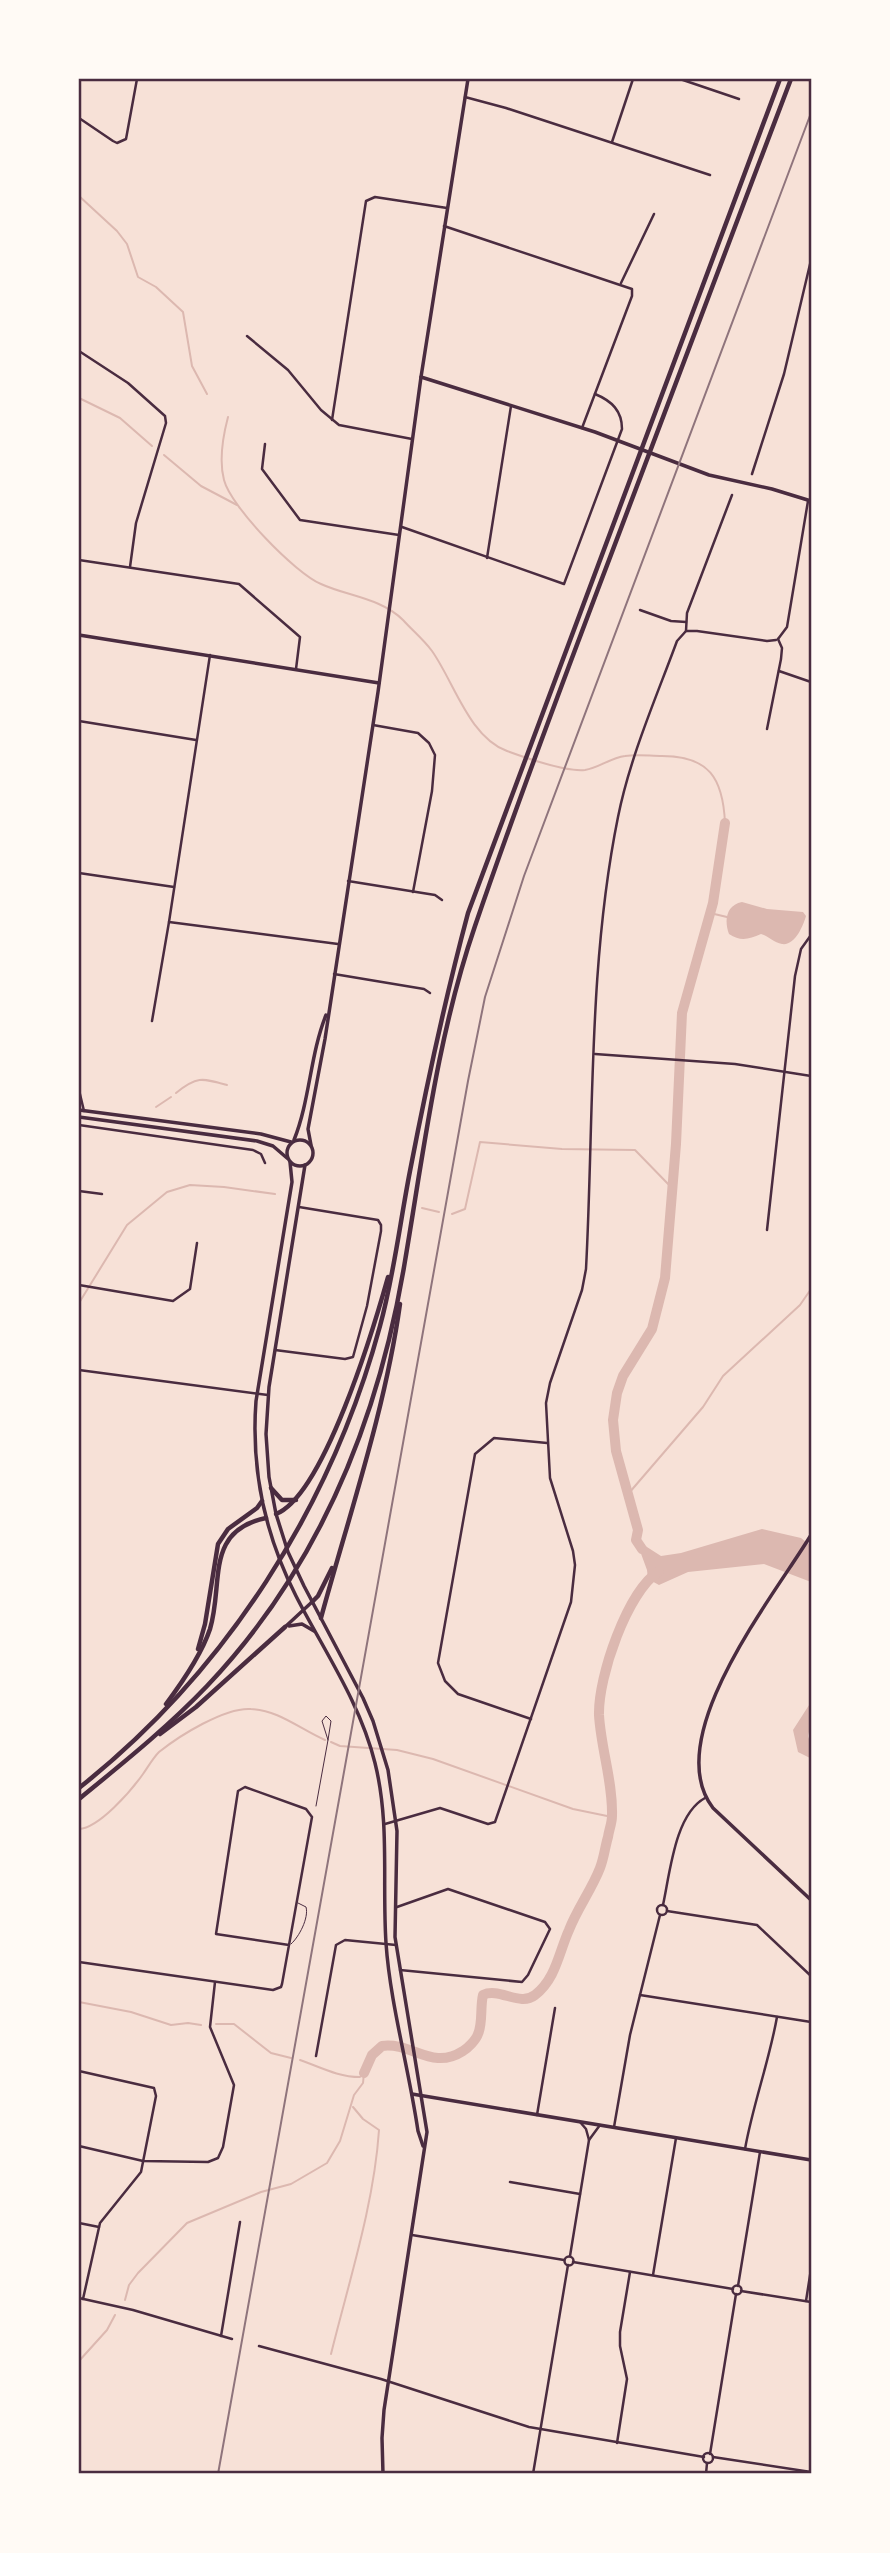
<svg xmlns="http://www.w3.org/2000/svg" width="890" height="2553" viewBox="0 0 890 2553" font-family="Mulish,sans-serif">
<style>
.water{fill:#dcb8b0}
.lines{fill:none;stroke-linecap:round;stroke-linejoin:round}
.stream{stroke:#dcb8b0;stroke-width:2}
.river{stroke:#dcb8b0;stroke-width:10}
.service{stroke:#4a2c40;stroke-width:1}
.minor{stroke:#4a2c40;stroke-width:2.5}
.tertiary{stroke:#4a2c40;stroke-width:2.5}
.secondary{stroke:#4a2c40;stroke-width:3.5}
.primary{stroke:#4a2c40;stroke-width:3.5}
.motorway{stroke:#4a2c40;stroke-width:4.5}
.rail{stroke:#8f747c;stroke-width:2}
.neatline{fill:none;stroke:#4a2c40;stroke-width:2.5}
</style>
<rect width="100%" height="100%" fill="#f7e1d7"/>
<!-- water -->
<g class="water">
<path d="M742 902 767 909 803 912 806 916C803 926 795 946 782 944 774 943 768 936 761 934 749 939 741 942 729 934 724 921 726 905 742 902Z"/>
<path d="M762 1529 801 1538 811 1546V1582L764 1564 688 1572 659 1585 648 1579 647 1570 636 1540 661 1556 681 1553Z"/>
<path d="M811 1702V1723L808 1736 811 1745 810 1758 798 1752 793 1730Z"/>
</g>
<g class="lines">
<!-- stream -->
<g class="stream">
<path d="M804 79 811 81"/>
<path d="M79 196 117 231 127 244 138 277 156 287 183 312 192 366 207 394"/>
<path d="M79 398 120 418 152 446"/>
<path d="M228 417C223 436 219 461 224 480 231 507 295 573 321 584 347 596 381 598 403 620 412 630 424 640 432 651 454 682 469 737 507 751 526 758 566 772 585 770 599 768 610 758 625 756 637 754 650 756 662 756 709 756 723 778 725 823"/>
<path d="M164 455 201 486 237 505"/>
<path d="M710 913 727 917"/>
<path d="M176 1093C197 1076 202 1078 227 1085"/>
<path d="M156 1107 171 1097"/>
<path d="M422 1208 439 1212"/>
<path d="M452 1214 465 1209 480 1142 562 1149 635 1150 672 1188"/>
<path d="M79 1303 127 1225 167 1192 190 1185 224 1187 275 1194"/>
<path d="M629 1493 703 1407 723 1376 800 1305 811 1289"/>
<path d="M331 1742 340 1746 397 1750 433 1759 573 1809 612 1817"/>
<path d="M79 1829C99 1828 131 1791 143 1774 148 1767 153 1758 159 1752 179 1736 225 1707 251 1709 278 1710 300 1729 325 1740"/>
<path d="M79 2002 131 2012 171 2025 188 2023 201 2025"/>
<path d="M216 2024H234L271 2053 291 2058"/>
<path d="M300 2060C320 2067 338 2077 360 2077L363 2073"/>
<path d="M125 2300 129 2285 138 2273 187 2223 261 2192 291 2184 327 2163 340 2141 354 2095 363 2083 364 2073"/>
<path d="M331 2354C349 2281 374 2205 379 2130L363 2119 353 2107"/>
<path d="M79 2361 107 2330 115 2315"/>
</g>
<!-- river -->
<g class="river">
<path d="M642 1549 636 1540 638 1530 616 1451 613 1420 617 1393 623 1376 652 1329 665 1278 676 1144 682 1013 713 903 725 823"/>
<path d="M364 2073 372 2055 382 2046C412 2042 432 2071 463 2051 468 2048 476 2040 478 2034 483 2023 480 2007 483 1995 499 1987 520 2007 535 1995 556 1979 559 1952 569 1930 577 1909 592 1889 600 1868 604 1858 605 1847 608 1837 609 1830 612 1823 612 1816 613 1782 601 1749 599 1715 598 1677 627 1592 659 1571"/>
</g>
<!-- service -->
<g class="service">
<path d="M316 1806 328 1740 322 1721 326 1716 331 1721 328 1740"/>
<path d="M291 1944C299 1937 309 1918 306 1907L298 1903"/>
</g>
<!-- minor -->
<g class="minor">
<path d="M680 79 739 99"/>
<path d="M465 97 506 108 710 175"/>
<path d="M79 118 113 141 117 143 126 139 137 79"/>
<path d="M612 142 633 79"/>
<path d="M444 226 632 289V296L582 428"/>
<path d="M621 283 654 214"/>
<path d="M247 336 288 370 321 410 339 425 412 439"/>
<path d="M79 351 128 383 165 416 166 423 136 523 130 567"/>
<path d="M332 420 366 201 375 197 447 208"/>
<path d="M265 444 262 469 300 520 399 535"/>
<path d="M752 474 784 374 811 260"/>
<path d="M402 527 564 584 622 429C622 411 612 401 595 394"/>
<path d="M487 558 511 406"/>
<path d="M79 560 239 584 300 637 296 669"/>
<path d="M640 610 671 621 686 622"/>
<path d="M686 631H697L767 641 776 640"/>
<path d="M778 639 787 627 808 501"/>
<path d="M210 655 169 922 338 944"/>
<path d="M779 671 811 682"/>
<path d="M79 721 196 740"/>
<path d="M373 725 418 733 429 743 435 755 432 791 413 892"/>
<path d="M767 729 781 659 782 648 778 639"/>
<path d="M79 873 174 887"/>
<path d="M348 881 435 895 442 900"/>
<path d="M334 974 424 989 430 993"/>
<path d="M152 1021 169 922"/>
<path d="M595 1054 735 1064 811 1076"/>
<path d="M79 1090 84 1111"/>
<path d="M79 1125 253 1150 261 1154 265 1163"/>
<path d="M79 1191 102 1194"/>
<path d="M767 1230 795 976 801 949 811 935"/>
<path d="M79 1285 173 1301 190 1289 197 1243"/>
<path d="M275 1350 345 1359 353 1357 367 1306 381 1231V1225L378 1220 299 1207"/>
<path d="M79 1370 268 1395"/>
<path d="M531 1719 458 1694 445 1681 438 1663 475 1454 494 1438 547 1443"/>
<path d="M385 1824 440 1808 488 1824 495 1822 571 1602 575 1565 573 1551 550 1478 546 1403 550 1383 582 1290 586 1269C594 1119 588 965 618 817 630 757 656 698 677 641L686 631 687 613 732 495"/>
<path d="M397 1907 448 1889 545 1922 550 1929 528 1975 522 1982 400 1970"/>
<path d="M667 1911 757 1925 811 1976"/>
<path d="M79 1962 273 1990 281 1987 282 1984 312 1817 306 1809 245 1787 238 1791 216 1934 289 1945"/>
<path d="M640 1995 811 2022"/>
<path d="M316 2056 336 1945 345 1940 396 1945"/>
<path d="M79 2071 154 2088 156 2096 141 2172 100 2223 83 2299"/>
<path d="M537 2115 555 2008"/>
<path d="M79 2146 143 2161 208 2162 218 2158 223 2147 234 2085 210 2027 215 1982"/>
<path d="M745 2149C753 2104 769 2062 777 2017"/>
<path d="M510 2182 580 2194"/>
<path d="M79 2223 99 2227"/>
<path d="M412 2235 564 2260"/>
<path d="M573 2262 733 2289"/>
<path d="M653 2275 676 2138"/>
<path d="M741 2291 811 2302"/>
<path d="M79 2298 133 2310 232 2339"/>
<path d="M806 2301 811 2269"/>
<path d="M221 2336 240 2222"/>
<path d="M259 2346 381 2379 529 2427 704 2457"/>
<path d="M617 2443 627 2379 620 2346V2332L630 2272"/>
<path d="M713 2457 811 2472"/>
</g>
<!-- tertiary -->
<g class="tertiary">
<circle cx="662" cy="1910" r="5"/>
<path d="M663 1905C670 1873 675 1814 705 1798"/>
<path d="M580 2122 586 2129 589 2140"/>
<path d="M614 2127 630 2035 660 1915"/>
<path d="M570 2256 589 2140 600 2125"/>
<circle cx="569" cy="2261" r="4.5"/>
<circle cx="737" cy="2290" r="4.5"/>
<path d="M738 2286 760 2152"/>
<circle cx="708" cy="2458" r="5"/>
<path d="M710 2454 736 2294"/>
<path d="M533 2474 568 2265"/>
<path d="M706 2474 707 2463"/>
</g>
<!-- secondary -->
<g class="secondary">
<path d="M421 377 595 432 709 475 772 489 811 501"/>
<path d="M79 635 379 683"/>
<path d="M294 1140C310 1100 310 1055 326 1015"/>
<path d="M311 1145 308 1129 325 1039 378 692 421 377 468 79"/>
<path d="M811 1535C774 1596 659 1738 713 1808L811 1900"/>
</g>
<!-- primary -->
<g class="primary">
<path d="M79 1110 261 1134 291 1142"/>
<path d="M79 1117 257 1141 273 1146 287 1158"/>
<circle cx="300" cy="1153" r="13"/>
<path d="M290 1162 292 1182 256 1401C251 1468 265 1535 296 1596 324 1651 360 1702 375 1763 390 1823 382 1882 386 1943 390 2003 409 2069 418 2131L423 2146"/>
<path d="M305 1165 269 1387 266 1434 269 1477 276 1514 288 1552 304 1586 363 1698 373 1721 388 1770 397 1831 395 1937 427 2132 384 2410 382 2438 383 2474"/>
<path d="M289 1626 302 1624 314 1631"/>
<path d="M285 1627 312 1602"/>
<path d="M412 2094 811 2160"/>
</g>
<!-- motorway -->
<g class="motorway">
<path d="M271 1488 282 1500H296"/>
<path d="M276 1514C324 1495 374 1327 388 1277"/>
<path d="M312 1602 318 1596 332 1568"/>
<path d="M321 1618C349 1515 385 1411 400 1304"/>
<path d="M198 1649 205 1624 218 1544 228 1529 257 1508 262 1501"/>
<path d="M166 1704C181 1684 202 1653 210 1629 224 1583 204 1531 266 1518"/>
<path d="M160 1734 196 1707 285 1627"/>
<path d="M79 1788C226 1672 331 1507 380 1326 394 1275 400 1222 410 1171 427 1083 445 999 468 913L780 79"/>
<path d="M79 1799C123 1763 168 1727 207 1686 319 1568 379 1419 405 1261 424 1149 438 1034 475 926 517 803 563 681 609 560 670 399 730 239 791 79"/>
</g>
<!-- rail -->
<path class="rail" d="M218 2474 468 1081 485 997 524 876 811 113"/>
</g>
<!-- border -->
<rect width="890" height="2553" fill="none" stroke="#fffaf5" stroke-width="161"/>
<rect x="80" y="80" width="730" height="2392" class="neatline"/>
</svg>
